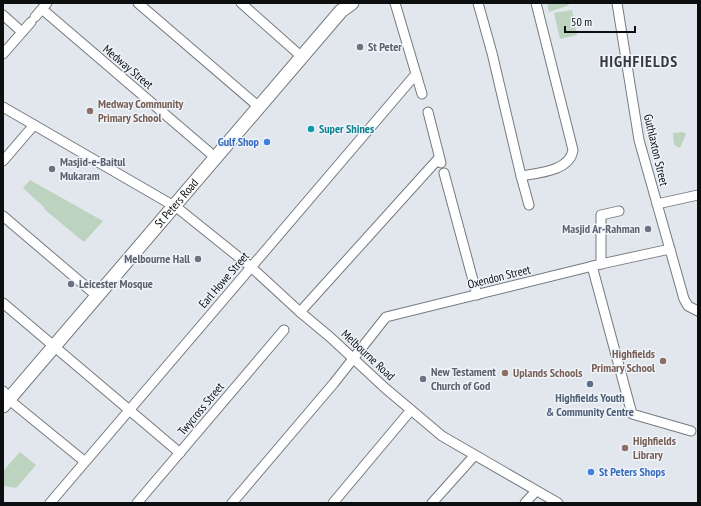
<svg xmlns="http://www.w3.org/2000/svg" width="701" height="506" viewBox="0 0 701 506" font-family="'PT Sans Narrow',sans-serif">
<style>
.green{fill:#bcd3bf}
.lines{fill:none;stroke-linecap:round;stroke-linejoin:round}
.street-casing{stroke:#757a7f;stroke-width:11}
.secondary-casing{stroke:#757a7f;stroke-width:15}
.street{stroke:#fff;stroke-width:9}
.secondary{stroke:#fff;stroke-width:13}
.worship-dot{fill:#6b7280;stroke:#eff4fa;stroke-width:1.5}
.education-dot{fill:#8d6e63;stroke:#eff4fa;stroke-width:1.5}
.culture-dot{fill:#0f9aa8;stroke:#eff4fa;stroke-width:1.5}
.shop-dot{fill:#3f7fe0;stroke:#eff4fa;stroke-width:1.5}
.service-dot{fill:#5c6f8a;stroke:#eff4fa;stroke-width:1.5}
.labels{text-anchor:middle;stroke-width:3;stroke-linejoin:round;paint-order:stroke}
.worship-label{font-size:12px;font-weight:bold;fill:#5b616d;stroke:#eff4fa;text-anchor:start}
.street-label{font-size:12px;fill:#0c0e10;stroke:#eff4fa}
.education-label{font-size:12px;font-weight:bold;fill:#785e54;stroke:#eff4fa;text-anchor:start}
.culture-label{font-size:12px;font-weight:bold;fill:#0d838f;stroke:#eff4fa;text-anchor:start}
.shop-label{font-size:12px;font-weight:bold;fill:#366cbe;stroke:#eff4fa;text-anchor:end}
.service-label{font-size:12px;font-weight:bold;fill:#4e5e75;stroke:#eff4fa}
.district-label{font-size:16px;font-weight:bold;letter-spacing:1px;fill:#363a3f;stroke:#eff4fa}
</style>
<rect width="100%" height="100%" fill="#e2e7ed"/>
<!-- green -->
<g class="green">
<path d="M547 3H568L569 5 549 12Z"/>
<path d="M572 10 577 35 560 39 554 13Z"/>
<path d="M683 132 686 134 680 148 674 145 673 133Z"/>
<path d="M30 180 103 221 84 242 44 209 45 208 23 188Z"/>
<path d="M20 452 36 465 16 488 4 486 3 471Z"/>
</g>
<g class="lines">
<!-- street casing -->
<g class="street-casing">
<g id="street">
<path d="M138 3 259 107"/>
<path d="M241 3 302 57"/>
<path d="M395 3 422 94"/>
<path d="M478 3 492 53 521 176C538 173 570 171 573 150L536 3"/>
<path d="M617 3 639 140 684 299 688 306 698 311"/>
<path d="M42 9 216 158"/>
<path d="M3 15 22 32"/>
<path d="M35 17 47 3"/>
<path d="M3 54 31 22"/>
<path d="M3 107 174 206"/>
<path d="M428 112 441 163"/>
<path d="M3 161 34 125"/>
<path d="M444 173 477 295"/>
<path d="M521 176 529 205"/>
<path d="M657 204 698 195"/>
<path d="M175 206 251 267 300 312 330 337 385 388 442 436 558 503"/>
<path d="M3 216 97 296"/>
<path d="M601 264V215L619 211"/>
<path d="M592 266 632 414 691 431"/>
<path d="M3 303 180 453"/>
<path d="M300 312 439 158"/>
<path d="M3 391 13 403 84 461"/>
<path d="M50 503 416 74"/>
<path d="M137 503 284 330"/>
<path d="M232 503 334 383 386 317 601 264 670 249"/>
<path d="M333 503 411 410"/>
<path d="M432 503 474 456"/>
<path d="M525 503 536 491"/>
</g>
</g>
<!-- secondary casing -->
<g class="secondary-casing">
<g id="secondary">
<path id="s1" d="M3 406 341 11 352 3"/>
</g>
</g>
<!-- street -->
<use href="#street" class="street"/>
<!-- secondary -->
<use href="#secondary" class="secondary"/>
</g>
<!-- markers -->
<g class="worship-dot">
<circle cx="360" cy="47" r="4"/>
<circle cx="52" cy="169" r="4"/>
<circle cx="648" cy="229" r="4"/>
<circle cx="198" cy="259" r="4"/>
<circle cx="71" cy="284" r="4"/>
<circle cx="423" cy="379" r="4"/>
</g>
<g class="education-dot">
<circle cx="90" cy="111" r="4"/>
<circle cx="663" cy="361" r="4"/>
<circle cx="505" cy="373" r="4"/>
<circle cx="625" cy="448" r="4"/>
</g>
<circle class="culture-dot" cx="311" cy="129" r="4"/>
<g class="shop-dot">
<circle cx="267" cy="142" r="4"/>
<circle cx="591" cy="472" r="4"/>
</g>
<circle class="service-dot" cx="590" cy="384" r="4"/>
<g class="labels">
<!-- worship labels -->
<g class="worship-label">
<text x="368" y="51">St Peter</text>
<text x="60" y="166">Masjid-e-Baitul<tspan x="60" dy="14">Mukaram</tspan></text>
<text x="640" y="233" text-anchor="end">Masjid Ar-Rahman</text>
<text x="190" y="263" text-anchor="end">Melbourne Hall</text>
<text x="79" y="288">Leicester Mosque</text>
<text x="431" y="376">New Testament<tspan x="431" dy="14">Church of God</tspan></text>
</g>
<!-- street labels -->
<g class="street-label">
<text transform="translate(128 67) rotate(40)" y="4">Medway Street</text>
<text transform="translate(656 150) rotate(77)" y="4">Guthlaxton Street</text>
<text dy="4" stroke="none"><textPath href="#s1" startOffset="267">St Peters Road</textPath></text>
<text transform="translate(499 277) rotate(-14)" y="4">Oxendon Street</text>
<text transform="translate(224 280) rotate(-49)" y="4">Earl Howe Street</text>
<text transform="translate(368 355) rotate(43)" y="4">Melbourne Road</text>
<text transform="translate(201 409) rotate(-50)" y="4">Twycross Street</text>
</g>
<!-- education labels -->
<g class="education-label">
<text x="98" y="108">Medway Community<tspan x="98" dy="14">Primary School</tspan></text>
<text x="655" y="358" text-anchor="end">Highfields<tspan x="655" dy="14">Primary School</tspan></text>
<text x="513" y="377">Uplands Schools</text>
<text x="633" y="445">Highfields<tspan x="633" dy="14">Library</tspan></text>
</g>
<!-- culture labels -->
<g class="culture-label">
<text x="319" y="133">Super Shines</text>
</g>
<!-- shop labels -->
<g class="shop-label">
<text x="259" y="146">Gulf Shop</text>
<text x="599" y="476" text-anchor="start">St Peters Shops</text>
</g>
<!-- service labels -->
<g class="service-label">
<text x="590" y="402">Highfields Youth<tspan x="590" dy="14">&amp; Community Centre</tspan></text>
</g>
<!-- district labels -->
<g class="district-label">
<text x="639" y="67">HIGHFIELDS</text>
</g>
</g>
<!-- border -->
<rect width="701" height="506" fill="none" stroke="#0c0e10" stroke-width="8"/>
<!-- scale -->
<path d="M565 26v6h70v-6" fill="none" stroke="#0c0e10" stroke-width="2"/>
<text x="571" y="26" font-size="12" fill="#0c0e10" stroke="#eff4fa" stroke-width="3" paint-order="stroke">50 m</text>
</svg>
